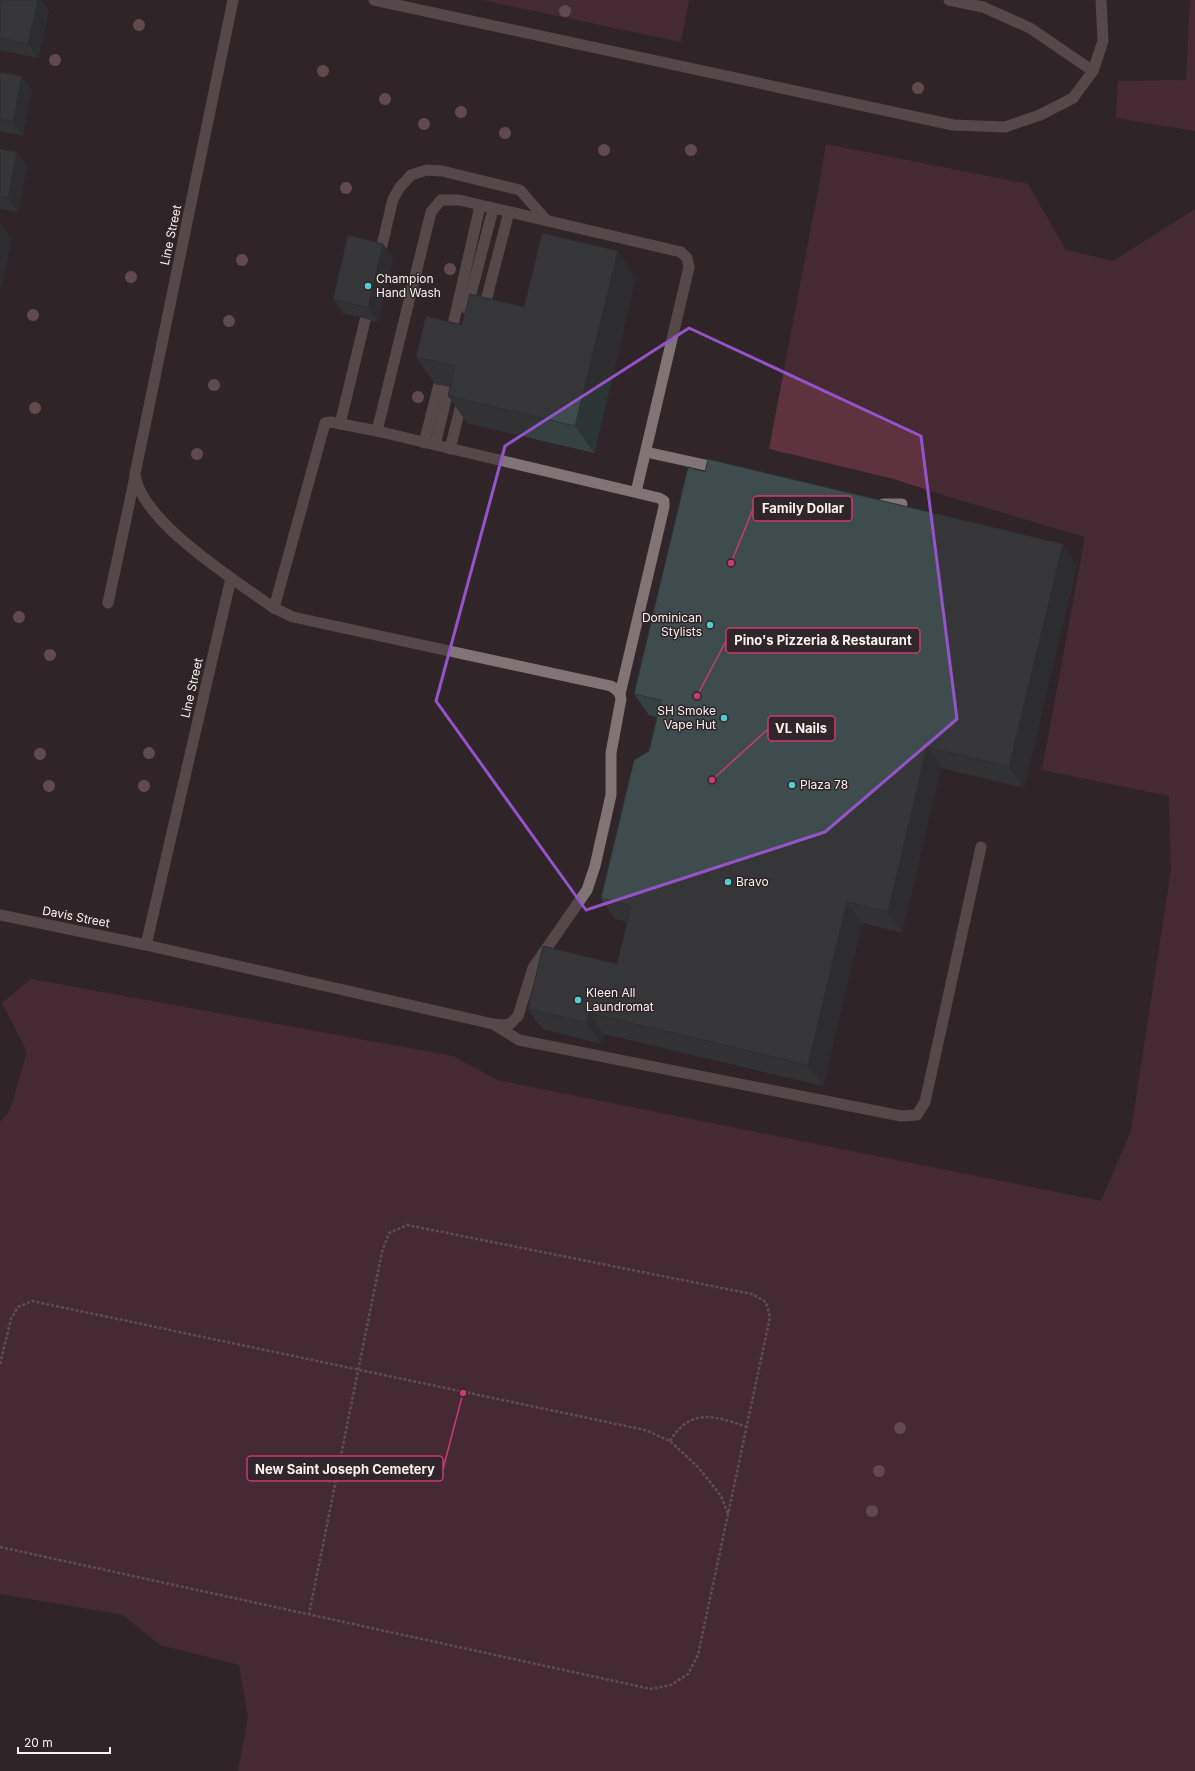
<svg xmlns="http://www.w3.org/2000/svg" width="1195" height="1771" viewBox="0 0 1195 1771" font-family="Inter,sans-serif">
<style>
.green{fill:#5f3240}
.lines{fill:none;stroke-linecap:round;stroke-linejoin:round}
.path{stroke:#8f8688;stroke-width:2.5;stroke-dasharray:3 2;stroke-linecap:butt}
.service{stroke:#807477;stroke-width:11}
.minor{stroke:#807477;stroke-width:11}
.tree{fill:#9c7982}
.wall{fill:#364142}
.shaded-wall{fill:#2c3536}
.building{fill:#3f4c4d;stroke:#2c3536}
.marked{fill:none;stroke:#9453c9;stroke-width:3;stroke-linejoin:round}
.poi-dot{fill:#51ccd3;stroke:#302528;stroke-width:1.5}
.labels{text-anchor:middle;stroke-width:3;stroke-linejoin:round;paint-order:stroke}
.street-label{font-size:12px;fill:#f8f1f2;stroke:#302528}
.poi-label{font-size:12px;fill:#f8f1f2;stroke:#302528;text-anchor:start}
.leader{fill:none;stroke:#ca3972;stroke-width:1.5}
.callout-dot{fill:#ca3972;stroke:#302528;stroke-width:1.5}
.callout{fill:#302528;stroke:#ca3972;stroke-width:1.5}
.callout-label{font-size:13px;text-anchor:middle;font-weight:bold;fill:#f8f1f2}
</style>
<rect width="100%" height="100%" fill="#302528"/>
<!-- green -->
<g class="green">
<path d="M482 0H689L681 42Z"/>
<path d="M1190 0H1195V131L1116 118 1118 81 1186 80Z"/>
<path d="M826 144 1028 184 1066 250 1113 261 1195 209V1771H238L248 1717 239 1665 160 1645 123 1615 0 1594V1122L10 1110 27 1052 2 1003 31 979 453 1056 497 1080 1101 1201 1131 1131 1171 870 1169 796 1042 770 1085 537 946 496 894 479 769 449 819 185Z"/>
</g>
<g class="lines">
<!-- path -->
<g class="path">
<path d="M0 1364 11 1319 18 1307 32 1301 645 1430 670 1441 699 1468 721 1496 728 1514"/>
<path d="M670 1441C691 1407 715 1416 747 1427"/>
<path d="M0 1547 651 1689 671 1685 688 1674 698 1655 770 1317 766 1302 752 1294 407 1225 389 1233 382 1252 309 1614"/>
</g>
<!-- service -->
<g class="service">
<path d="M374 0 953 125 1005 127 1040 115 1073 98 1093 71 1103 41 1101 0"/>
<path d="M949 0 983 7 1030 28 1093 71"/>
<path d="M379 258 393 199 400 187 411 175 427 170 442 171 520 190 547 221"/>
<path d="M467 309 493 209"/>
<path d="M483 312 509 212"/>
<path d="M450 338 480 206"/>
<path d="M340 424 369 304"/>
<path d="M377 431 431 212 441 200H459L681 252 687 258 689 267 636 492"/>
<path d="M424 443 439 384"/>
<path d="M435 445 449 387"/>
<path d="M450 449 463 397"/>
<path d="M646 452 719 468"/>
<path d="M883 504H902"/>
<path d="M274 608 325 423 331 422 377 431 659 498 664 501V507L620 694"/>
<path d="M146 945 493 1024 504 1025 510 1024 518 1016 533 968 587 890 595 866 611 795V753L621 699C620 692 617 690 611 686L293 617 274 608 231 578"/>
<path d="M495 1025 519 1040 901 1116 917 1115 925 1102 981 847"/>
</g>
<!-- minor -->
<g class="minor">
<path d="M108 603 135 477"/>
<path d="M0 915 146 945 231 578C201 556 140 513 135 474L233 0"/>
</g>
</g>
<!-- trees -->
<g class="tree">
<circle cx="565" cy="11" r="6"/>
<circle cx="139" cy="25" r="6"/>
<circle cx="55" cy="60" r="6"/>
<circle cx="323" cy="71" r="6"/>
<circle cx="918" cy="88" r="6"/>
<circle cx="385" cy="99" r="6"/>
<circle cx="461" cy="112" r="6"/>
<circle cx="424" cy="124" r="6"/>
<circle cx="505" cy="133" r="6"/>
<circle cx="604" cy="150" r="6"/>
<circle cx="691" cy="150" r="6"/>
<circle cx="346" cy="188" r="6"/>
<circle cx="242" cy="260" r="6"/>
<circle cx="450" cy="269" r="6"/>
<circle cx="131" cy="277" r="6"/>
<circle cx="33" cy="315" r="6"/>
<circle cx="229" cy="321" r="6"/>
<circle cx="214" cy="385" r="6"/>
<circle cx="418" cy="397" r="6"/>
<circle cx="35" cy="408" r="6"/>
<circle cx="197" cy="454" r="6"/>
<circle cx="19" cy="617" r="6"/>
<circle cx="50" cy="655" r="6"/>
<circle cx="149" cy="753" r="6"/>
<circle cx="40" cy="754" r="6"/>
<circle cx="49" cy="786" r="6"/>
<circle cx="144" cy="786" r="6"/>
<circle cx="900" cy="1428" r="6"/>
<circle cx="879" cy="1471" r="6"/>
<circle cx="872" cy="1511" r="6"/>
</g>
<!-- wall -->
<g class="wall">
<path d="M0 0H41L49 11 38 58 0 50Z"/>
<path d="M0 72 32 90 23 136 0 131Z"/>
<path d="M0 149 27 166 18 212 0 209Z"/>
<path d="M393 258 378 322 343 313 333 299Z"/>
<path d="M636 278 594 453 467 423 448 396 450 387 435 384 416 357 462 325 524 307Z"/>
<path d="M1077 565 1024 788 941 768 902 933 862 923 823 1086 604 1034 601 1044 542 1029 528 1009 617 964 627 922 615 919 601 898 649 751 657 717 649 715 634 694Z"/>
</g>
<!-- shaded-wall -->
<g class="shaded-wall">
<path d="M38 0H41L49 11 38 58 28 44Z"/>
<path d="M22 76 32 90 23 136 13 122Z"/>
<path d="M17 152 27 166 18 212 8 198Z"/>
<path d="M2 225 12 239 2 288 0 285V233Z"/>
<path d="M383 244 393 258 378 322 368 308Z"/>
<path d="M618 251 636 278 594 453 575 426Z"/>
<path d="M1063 544 1077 565 1024 788 1009 767Z"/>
<path d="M927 747 941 768 902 933 888 912Z"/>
<path d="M847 902 862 923 823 1086 808 1065Z"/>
<path d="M589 1013 604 1034 601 1044 587 1023Z"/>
</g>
<!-- building -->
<g class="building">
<path d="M0 0H38L28 44 0 38Z"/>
<path d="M0 72 22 76 13 122 0 119Z"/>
<path d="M0 149 17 152 8 198 0 196Z"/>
<path d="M0 225H2L0 233Z"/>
<path d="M542 233 618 251 575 426 448 396 455 366 416 357 426 316 462 325 470 294 524 307Z"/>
<path d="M348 235 383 244 368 308 333 299Z"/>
<path d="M708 459 1063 544 1009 767 927 747 888 912 847 902 808 1065 589 1013 587 1023 528 1009 543 946 617 964 631 906 601 898 634 760 649 751 661 700 634 694 688 467 705 472Z"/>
</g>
<!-- marked area -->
<path d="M0 0H1195V1771H0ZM689 328 921 436 957 719 825 832 586 910 436 701 505 446Z" fill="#302528" fill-opacity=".55" fill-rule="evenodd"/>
<path class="marked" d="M689 328 921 436 957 719 825 832 586 910 436 701 505 446Z"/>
<!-- markers -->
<g class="poi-dot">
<circle cx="368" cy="286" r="4"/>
<circle cx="710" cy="625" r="4"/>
<circle cx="724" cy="718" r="4"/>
<circle cx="792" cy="785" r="4"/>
<circle cx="728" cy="882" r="4"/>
<circle cx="578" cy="1000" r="4"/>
</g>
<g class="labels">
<!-- street labels -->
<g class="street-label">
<text transform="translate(171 235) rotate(-78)" y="4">Line Street</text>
<text transform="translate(192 688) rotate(-77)" y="4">Line Street</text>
<text transform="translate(76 917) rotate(11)" y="4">Davis Street</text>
</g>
<!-- poi labels -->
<g class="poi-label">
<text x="376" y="283">Champion<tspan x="376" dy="14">Hand Wash</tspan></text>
<text x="702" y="622" text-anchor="end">Dominican<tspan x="702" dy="14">Stylists</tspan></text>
<text x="716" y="715" text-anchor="end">SH Smoke<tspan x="716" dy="14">Vape Hut</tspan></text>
<text x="800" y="789">Plaza 78</text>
<text x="736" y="886">Bravo</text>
<text x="586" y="997">Kleen All<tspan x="586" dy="14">Laundromat</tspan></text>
</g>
</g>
<!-- callouts -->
<path class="leader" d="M731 563L753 509M697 696L726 641M712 780L768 729M463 1393L443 1469"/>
<g class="callout-dot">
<circle cx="731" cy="563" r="4"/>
<circle cx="697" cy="696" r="4"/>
<circle cx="712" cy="780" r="4"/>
<circle cx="463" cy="1393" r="4"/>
</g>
<g class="callout">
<rect x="753" y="496" width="99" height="25" rx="4"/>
<rect x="726" y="628" width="194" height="25" rx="4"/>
<rect x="768" y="716" width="67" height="25" rx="4"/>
<rect x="247" y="1456" width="196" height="25" rx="4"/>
</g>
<g class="callout-label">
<text x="803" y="513">Family Dollar</text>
<text x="823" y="645">Pino's Pizzeria &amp; Restaurant</text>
<text x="801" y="733">VL Nails</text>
<text x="345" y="1474">New Saint Joseph Cemetery</text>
</g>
<!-- scale -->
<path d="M18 1747v6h92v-6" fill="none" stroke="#f8f1f2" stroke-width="2"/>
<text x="24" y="1747" font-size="12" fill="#f8f1f2" stroke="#302528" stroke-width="3" paint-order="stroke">20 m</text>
</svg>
